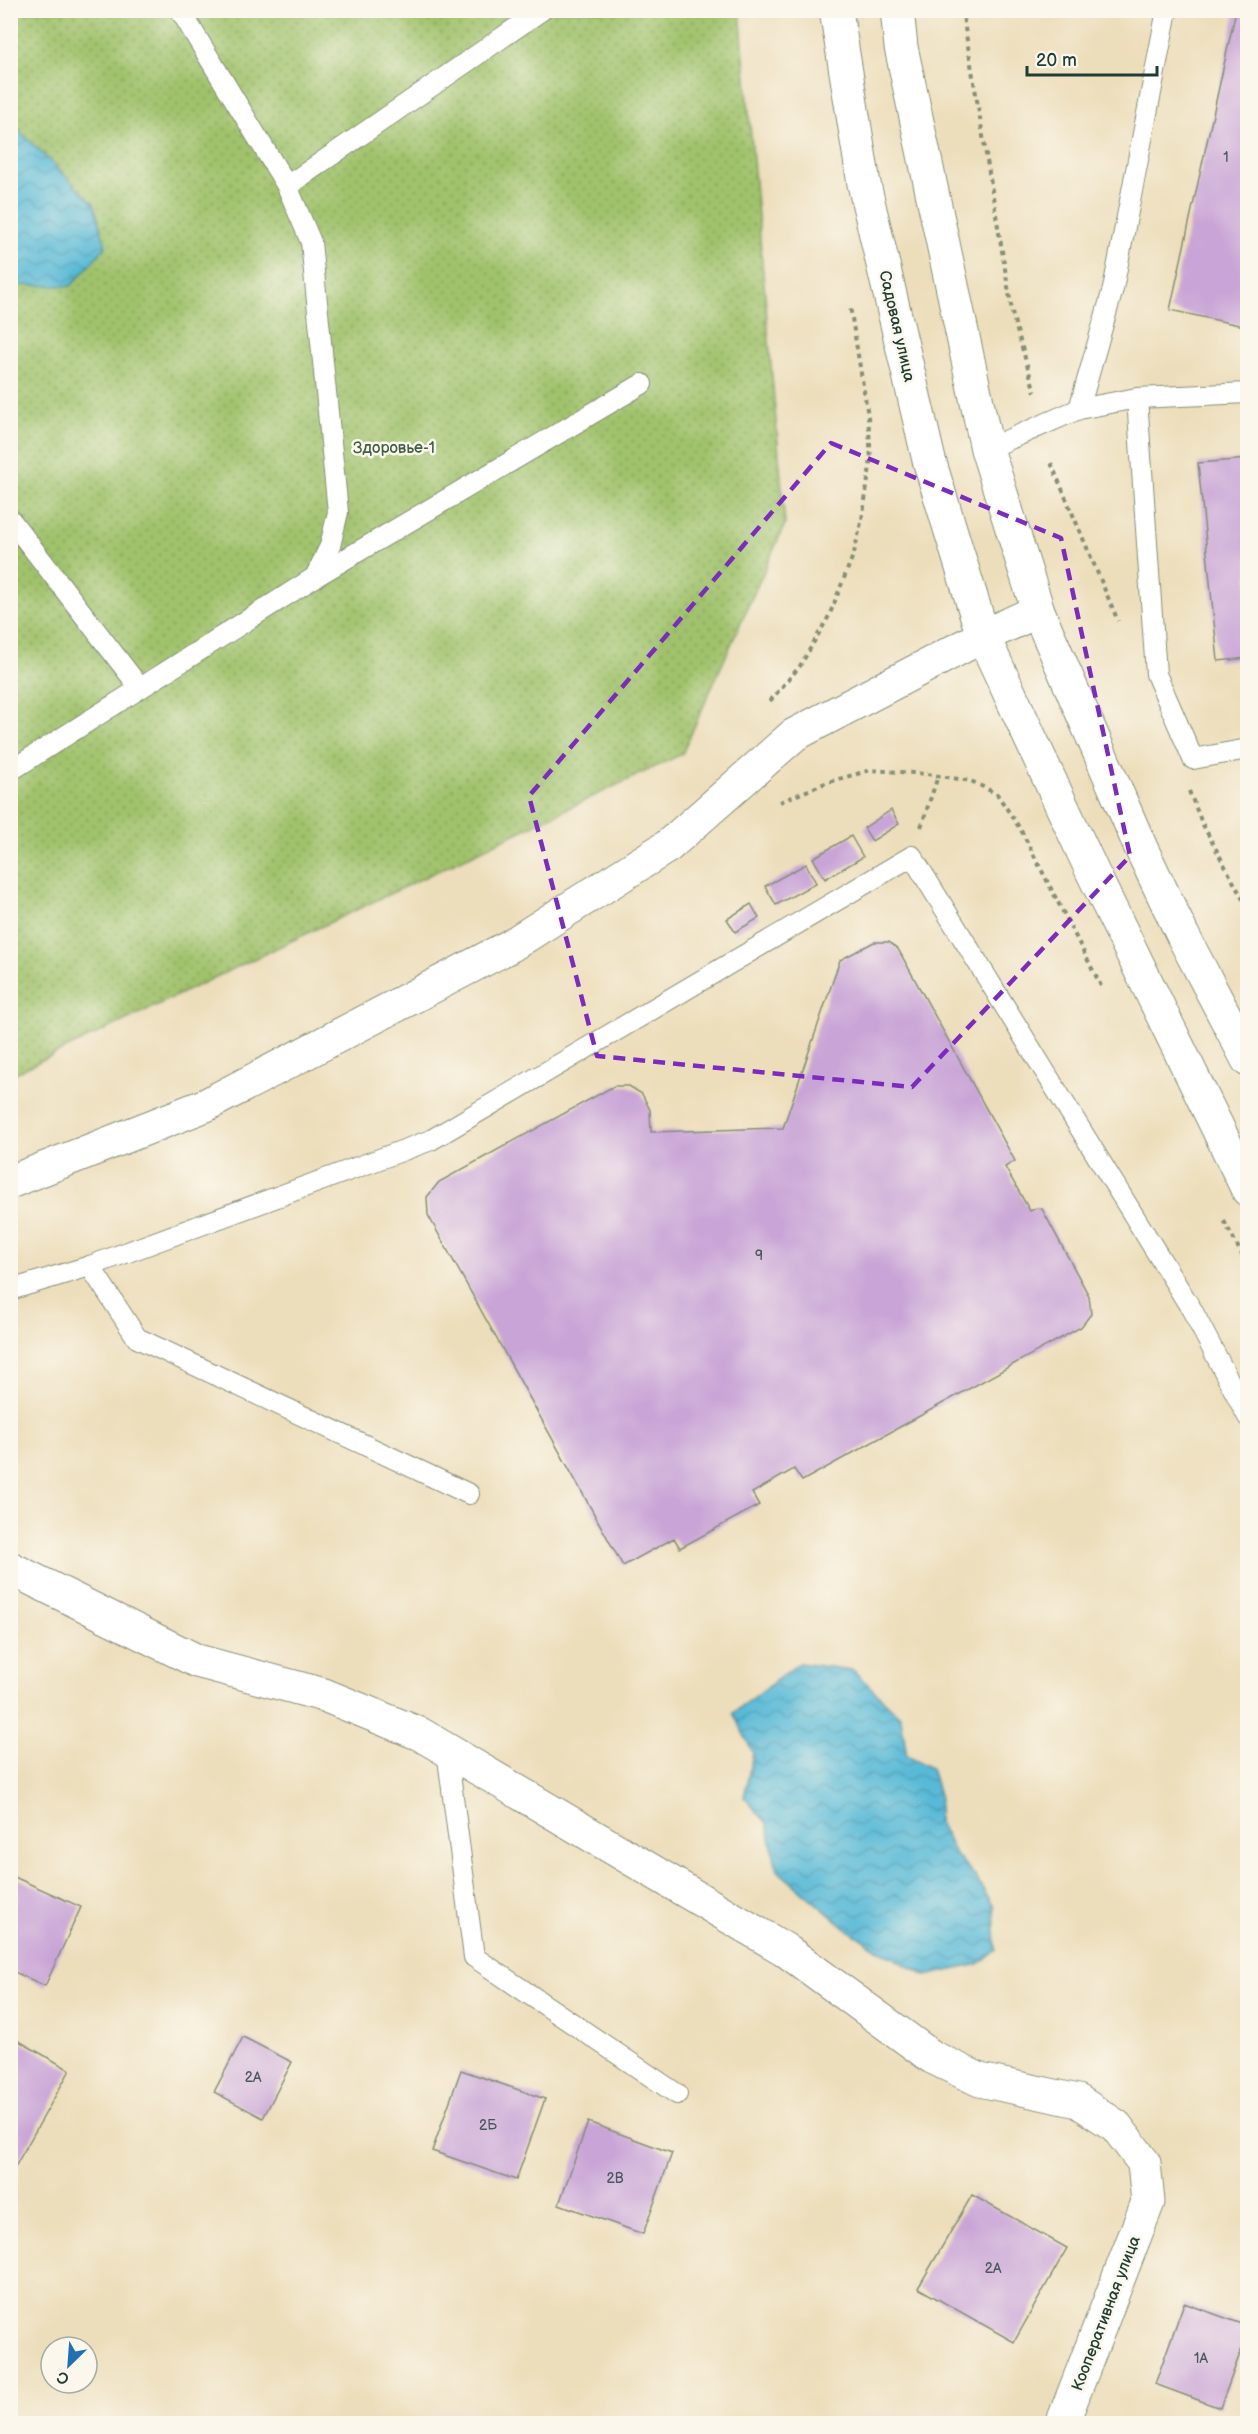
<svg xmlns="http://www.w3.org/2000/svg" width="1258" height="2434" viewBox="0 0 1258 2434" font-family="'Balsamiq Sans',sans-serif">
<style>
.garden{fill:url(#garden-dots);stroke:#608050;stroke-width:1.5}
.water{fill:url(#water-waves);stroke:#3c7c86;stroke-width:1.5}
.building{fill:#c9a5d7}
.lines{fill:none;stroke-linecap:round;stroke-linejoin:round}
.service-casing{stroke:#868e78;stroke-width:22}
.minor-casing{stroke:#868e78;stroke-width:35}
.tertiary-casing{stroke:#868e78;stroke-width:35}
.path{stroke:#868e78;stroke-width:4;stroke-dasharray:4.5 4.5;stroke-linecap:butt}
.service{stroke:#fff;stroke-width:20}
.minor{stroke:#fff;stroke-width:33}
.tertiary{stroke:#fff;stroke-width:33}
.marked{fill:none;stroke:#7b2cbf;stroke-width:4.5;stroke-dasharray:12 8;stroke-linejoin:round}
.labels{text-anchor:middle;stroke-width:5;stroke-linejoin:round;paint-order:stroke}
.number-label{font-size:14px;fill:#4a575d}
.street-label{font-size:16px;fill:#1f3d34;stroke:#fbf7ec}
.park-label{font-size:16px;fill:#3f5e42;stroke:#fbf7ec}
</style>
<defs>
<pattern id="garden-dots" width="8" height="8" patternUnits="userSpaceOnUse" patternTransform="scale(1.5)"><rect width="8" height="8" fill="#a0c26c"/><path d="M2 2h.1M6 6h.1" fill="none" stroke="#829f5a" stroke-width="1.8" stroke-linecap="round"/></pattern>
<pattern id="water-waves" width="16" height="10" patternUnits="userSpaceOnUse" patternTransform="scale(1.5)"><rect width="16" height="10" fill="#58bad7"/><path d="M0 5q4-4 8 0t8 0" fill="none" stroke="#4898af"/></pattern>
</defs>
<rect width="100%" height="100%" fill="#fbf7ec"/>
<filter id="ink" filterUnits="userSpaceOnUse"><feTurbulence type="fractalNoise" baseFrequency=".0167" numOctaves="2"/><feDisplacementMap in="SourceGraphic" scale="12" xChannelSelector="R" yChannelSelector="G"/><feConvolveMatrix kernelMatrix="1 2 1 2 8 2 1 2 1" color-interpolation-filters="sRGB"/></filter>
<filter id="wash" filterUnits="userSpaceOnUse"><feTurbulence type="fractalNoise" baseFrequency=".008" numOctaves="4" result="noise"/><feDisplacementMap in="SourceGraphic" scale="24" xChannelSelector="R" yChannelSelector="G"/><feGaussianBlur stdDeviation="1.35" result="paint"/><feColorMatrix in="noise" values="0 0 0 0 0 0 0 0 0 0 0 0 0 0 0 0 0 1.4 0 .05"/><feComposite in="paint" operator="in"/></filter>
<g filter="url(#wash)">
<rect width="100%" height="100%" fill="#eddebb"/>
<!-- garden -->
<path class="garden" d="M11 11H740L785 524 682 754 11 1075Z"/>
<!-- water -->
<g class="water">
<path d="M10 122 94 204 106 246 71 286 11 285Z"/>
<path d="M799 1663 853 1670 901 1717 907 1756 931 1768 940 1798 938 1820 955 1854 975 1876 994 1907 996 1950 979 1964 926 1976 882 1952 845 1928 777 1870 767 1823 744 1797 753 1753 733 1713Z"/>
</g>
<g id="blocks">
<!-- building -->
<g class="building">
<path d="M1236 10H1248V327L1170 310Z"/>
<path d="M1248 459V658L1218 661 1198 463Z"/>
<path d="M891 810 899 824 872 841 864 828Z"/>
<path d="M851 836 863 857 825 879 813 858Z"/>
<path d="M806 864 816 883 776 905 765 886Z"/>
<path d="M751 904 759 918 735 932 727 919Z"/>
<path d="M874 942H889L898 949 1015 1161 1005 1167 1030 1211 1037 1208 1042 1209 1089 1296 1091 1314 1081 1327 802 1481 794 1469 752 1493 759 1505 680 1548 674 1538 623 1566 428 1215 427 1197 439 1182 614 1086H629L642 1094 650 1110 651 1132 783 1128 840 960Z"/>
<path d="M10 1875 81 1907 45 1986 10 1970Z"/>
<path d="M10 2036 70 2070 16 2165 10 2162Z"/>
<path d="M243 2037 292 2062 263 2118 214 2092Z"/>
<path d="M461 2070 545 2099 516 2180 432 2151Z"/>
<path d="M588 2122 672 2153 643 2234 559 2204Z"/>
<path d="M972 2195 1067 2248 1014 2342 918 2288Z"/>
<path d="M1184 2303 1248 2326V2332L1220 2408 1155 2384Z"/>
</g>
</g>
</g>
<g filter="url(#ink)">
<use href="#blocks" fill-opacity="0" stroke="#868e78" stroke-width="1.5"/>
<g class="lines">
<!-- service casing -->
<g class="service-casing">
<g id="service">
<path d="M180 10 287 186 311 242 338 512 330 546 315 577"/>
<path d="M287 186 542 10"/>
<path d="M1137 398 1156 674 1193 759 1248 749"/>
<path d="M1079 409 1113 289 1167 10"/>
<path d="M987 449 1079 409 1137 398 1248 393"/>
<path d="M10 519 140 688"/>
<path d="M10 771 315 577 642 384"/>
<path d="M90 1266 137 1338 469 1494"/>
<path d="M10 1290 90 1266 431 1140 912 856 1192 1310 1248 1417"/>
<path d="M447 1751 474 1957 677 2094"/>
</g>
</g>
<!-- minor casing -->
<g class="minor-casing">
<path id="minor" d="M10 1568 197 1661 324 1695 420 1734 784 1949 932 2057 980 2080 1078 2101 1116 2126 1144 2163 1148 2202 1062 2424"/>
</g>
<!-- tertiary casing -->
<g class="tertiary-casing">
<g id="tertiary">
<path d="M836 10 864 184 929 460 983 636 1092 871 1248 1190"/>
<path d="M897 10 901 47 987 449 1038 611 1141 848 1183 936 1248 1060"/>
<path d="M10 1182 206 1105 510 946 668 846 794 735 983 636 1038 611"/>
</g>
</g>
<!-- path -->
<g class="path">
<path d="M962 10 1013 317 1035 392"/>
<path d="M1051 463 1118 621"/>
<path d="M770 701 800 666 829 616 854 553 863 514 871 459 868 416 850 306"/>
<path d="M1189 791 1202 823 1248 909"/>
<path d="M780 802 828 782 871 770 927 774 971 781 997 794 1021 830 1101 986"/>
<path d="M921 827 938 776"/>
<path d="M1224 1221 1248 1266"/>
</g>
<!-- service -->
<use href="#service" class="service"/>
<!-- minor -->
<use href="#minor" class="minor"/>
<!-- tertiary -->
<use href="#tertiary" class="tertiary"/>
</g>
</g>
<!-- marked area -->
<path class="marked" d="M831 443 1061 538 1130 856 912 1087 597 1056 529 796Z"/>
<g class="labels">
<!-- number labels -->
<g class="number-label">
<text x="1226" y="162">1</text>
<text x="759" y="1260">9</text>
<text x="253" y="2082">2А</text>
<text x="488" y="2130">2Б</text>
<text x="615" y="2183">2В</text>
<text x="993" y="2273">2А</text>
<text x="1201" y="2363">1А</text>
</g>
<!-- street labels -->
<g class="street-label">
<text transform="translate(898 326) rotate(77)" y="6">Садовая улица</text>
<text transform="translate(1105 2313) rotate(-69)" y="6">Кооперативная улица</text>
</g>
<!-- park labels -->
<g class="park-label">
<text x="394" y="453">Здоровье-1</text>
</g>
</g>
<!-- margin -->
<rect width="1258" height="2434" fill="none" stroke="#fbf7ec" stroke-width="36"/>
<!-- north arrow -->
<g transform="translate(69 2365) rotate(205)"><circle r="28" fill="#fbf7ec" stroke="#a3ada2" stroke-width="1.5"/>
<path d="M0-4.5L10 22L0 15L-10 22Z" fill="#1f6fb2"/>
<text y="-9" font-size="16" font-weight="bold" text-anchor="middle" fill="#1f3d34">С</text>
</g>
<!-- scale -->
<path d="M1027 66v9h130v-9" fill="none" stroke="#1f3d34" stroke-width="3"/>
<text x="1036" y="66" font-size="18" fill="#1f3d34" stroke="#fbf7ec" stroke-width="4.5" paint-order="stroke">20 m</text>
</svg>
